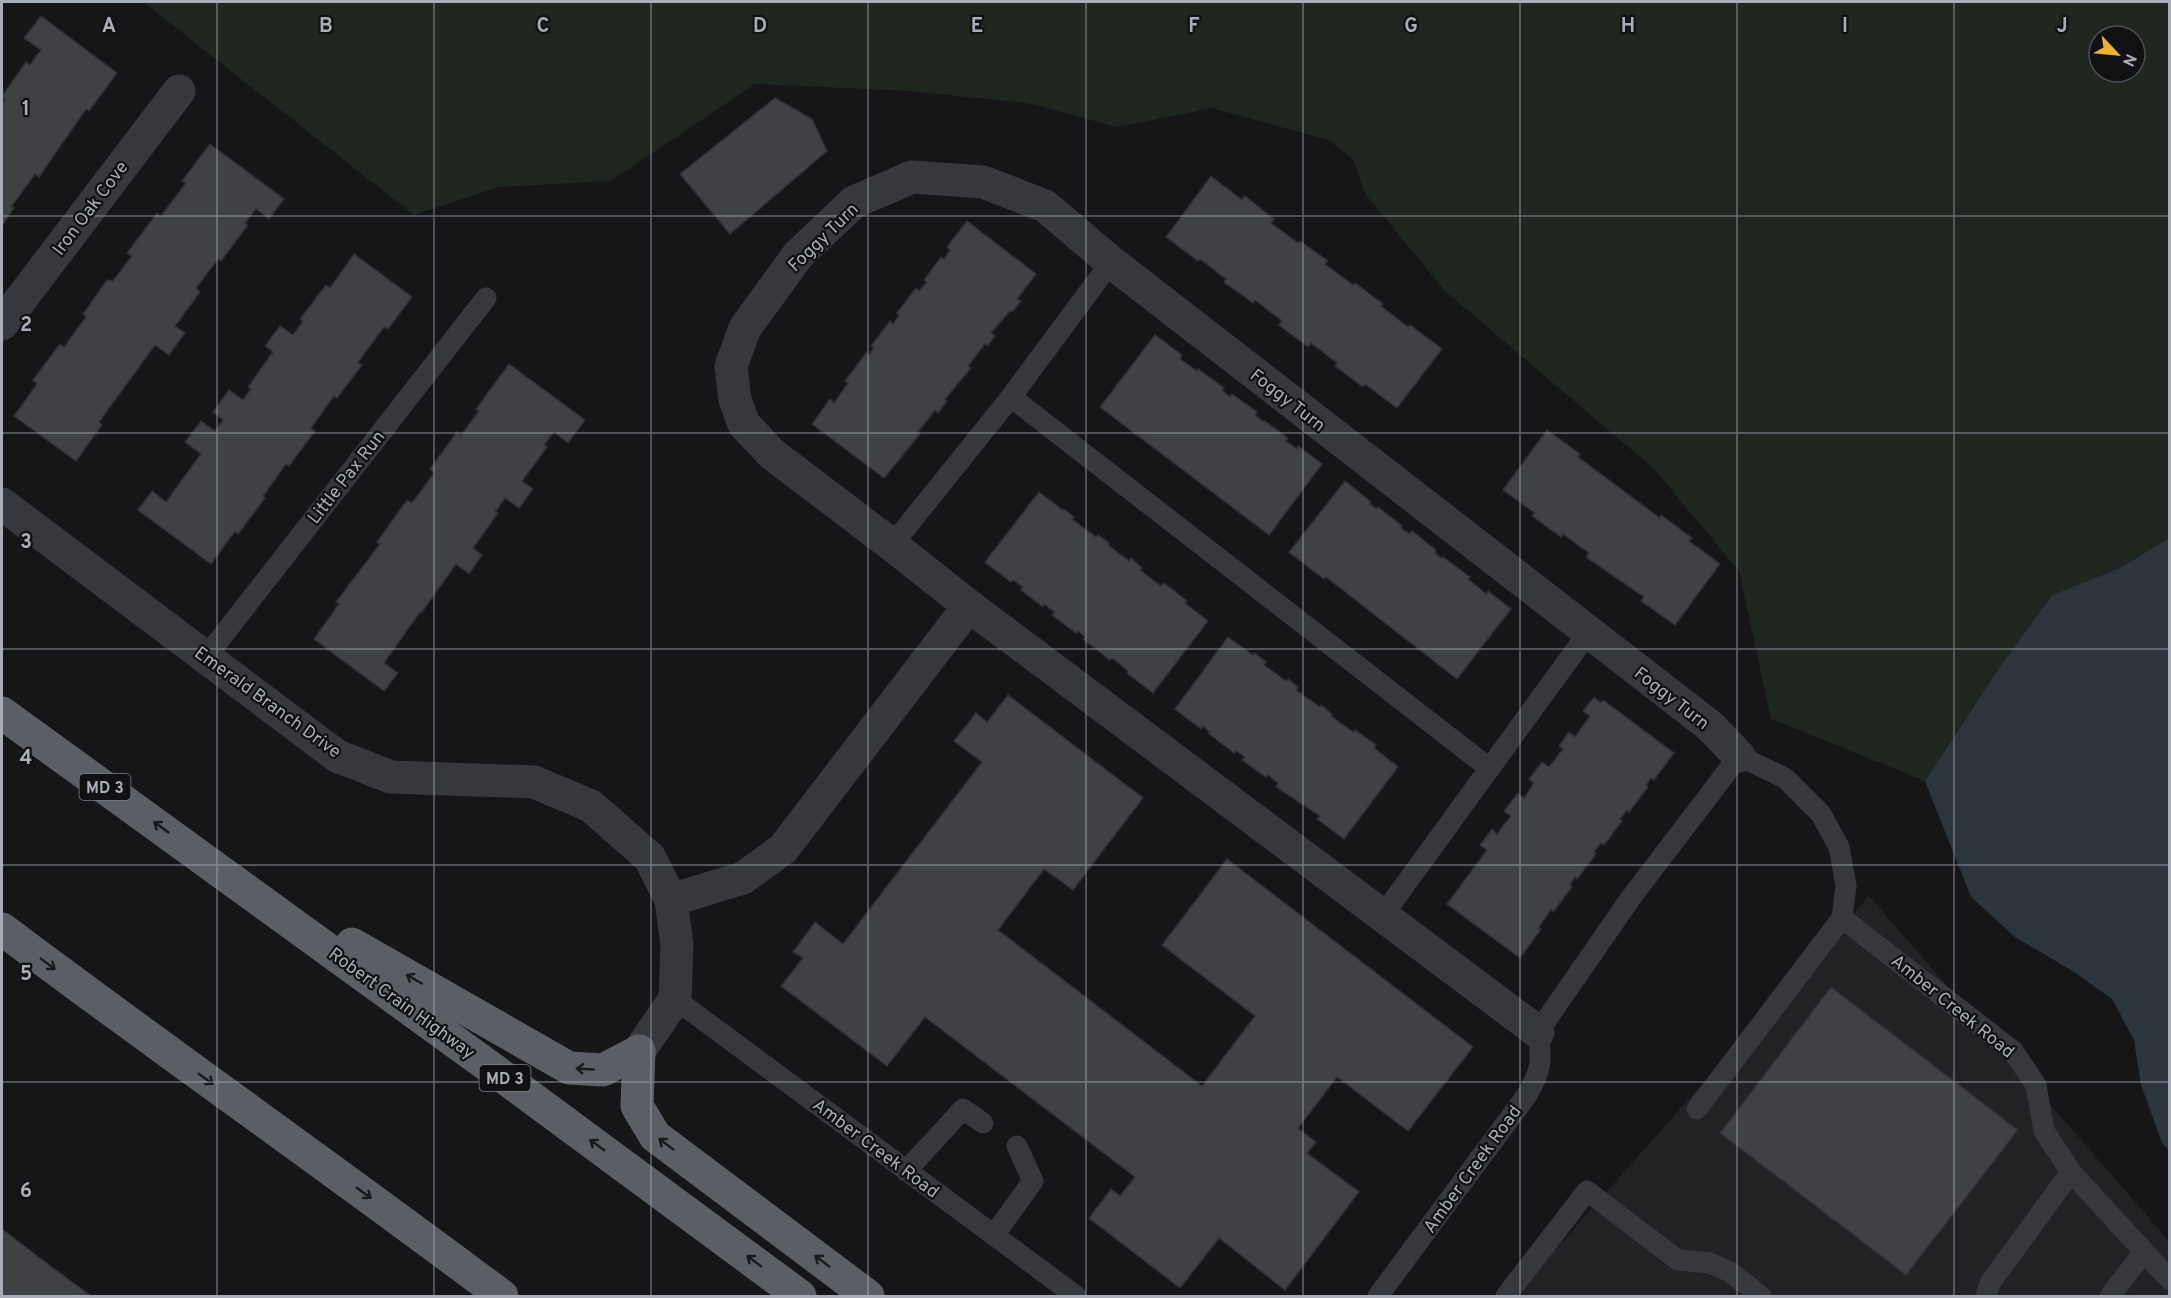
<svg xmlns="http://www.w3.org/2000/svg" width="2171" height="1298" viewBox="0 0 2171 1298" font-family="Overpass,sans-serif">
<style>
.built{fill:#222225}
.green{fill:#1e261f;fill-rule:evenodd}
.water{fill:#2c353c}
.building{fill:#404145;stroke:#303034;stroke-width:1.5}
.lines{fill:none;stroke-linecap:round;stroke-linejoin:round}
.service{stroke:#37383d;stroke-width:21}
.minor{stroke:#37383d;stroke-width:33}
.trunk{stroke:#5b5e65;stroke-width:33}
.oneway{stroke:#18191b}
.grid{fill:none;stroke:#a8adb8;stroke-width:1.5;stroke-opacity:0.55}
.labels{text-anchor:middle;stroke-width:4.5;stroke-linejoin:round;paint-order:stroke}
.shield{fill:#111113;stroke:#7b7e86;stroke-width:1.5}
.shield-label{font-size:16px;font-weight:bold;fill:#a8adb8}
.street-label{font-size:18px;fill:#a8adb8;stroke:#111113}
.grid-label{font-size:20px;text-anchor:middle;font-weight:bold;fill:#a8adb8;stroke:#111113;stroke-width:4.5;stroke-linejoin:round;paint-order:stroke}
</style>
<rect width="100%" height="100%" fill="#161618"/>
<!-- built -->
<path class="built" d="M1869 896 2169 1241V1296H1514Z"/>
<!-- green -->
<path class="green" d="M143 2H2169V538L2120 568 2052 595 1995 674 1925 781 1771 719 1739 571 1654 469 1445 291 1366 195 1353 159 1328 140 1212 108 1117 127 1028 103 909 91 755 84 611 181 498 187 414 215ZM2099 36H2135V72H2099Z"/>
<!-- water -->
<path class="water" d="M2169 538V1151L2162 1143 2141 1085 2134 1040 2112 999 2074 972 2015 937 1971 897 1925 781 1995 674 2052 595 2120 568Z"/>
<!-- building -->
<g class="building">
<path d="M41 16 117 73 89 111 86 109 39 177 35 174 11 207 14 208 2 226V104L5 99 2 96 26 62 30 65 41 50 24 38Z"/>
<path d="M775 98 812 119 827 151 730 234 680 174Z"/>
<path d="M210 144 284 199 269 219 256 209 245 223 248 225 221 261 218 259 196 288 200 292 175 326 185 333 169 355 155 345 99 422 102 425 76 461 14 416 37 384 33 380 60 344 64 347 86 317 83 314 107 280 113 281 132 256 127 253 157 213 161 216 186 183 182 181Z"/>
<path d="M1211 176 1242 200 1245 196 1274 219 1271 223 1298 243 1300 241 1328 261 1325 264 1353 285 1355 283 1383 304 1381 306 1408 327 1410 325 1442 349 1397 408 1365 384 1363 387 1335 366 1337 363 1311 343 1308 347 1279 325 1282 321 1255 300 1253 303 1224 282 1226 279 1200 259 1198 261 1166 237Z"/>
<path d="M967 221 1036 274 1017 299 1021 301 1013 311H1010L991 333 995 336 988 345 985 344 968 366 971 368 945 399 947 401 938 413 935 410 918 432 920 434 884 478 812 424 830 399 834 403 848 383 845 381 866 353 869 355 874 348 871 346 890 321 893 324 899 315 897 313 916 288 919 291 927 282 924 280 941 257 944 259 950 250 947 247Z"/>
<path d="M354 254 412 297 388 329 384 327 358 362 362 365 337 398 334 396 311 428 315 431 289 466 286 464 263 496 265 498 238 534 235 531 211 564 138 510 152 491 166 502 201 454 185 442 201 421 215 431 223 420 213 412 229 390 243 400 251 389 248 387 273 352 265 346 280 326 293 335 303 321 300 319 326 285 330 288Z"/>
<path d="M1155 335 1182 355 1180 359 1197 371 1198 369 1224 388 1222 390 1230 397 1232 394 1257 412 1255 415 1264 422 1265 421 1288 438 1286 441 1297 449 1298 446 1322 464 1269 535 1100 407Z"/>
<path d="M509 364 585 420 568 443 554 432 544 445 547 447 522 481 533 489 519 508 505 498 495 512 498 513 473 548 482 555 469 574 456 564 421 613 420 612 384 663 398 673 384 691 314 639 339 604 336 602 380 544 377 542 407 500 412 503 434 473 430 469 457 432 461 435 479 411 476 409Z"/>
<path d="M1547 430 1580 454 1578 457 1660 518 1661 515 1692 538 1689 541 1720 564 1675 625 1641 601 1644 597 1586 557 1589 553 1563 534 1561 537 1532 516 1535 513 1503 490Z"/>
<path d="M1345 481 1371 502 1370 504 1376 509 1378 507 1402 526 1401 528 1410 534 1412 531 1436 550 1435 553 1441 558 1443 557 1470 577 1468 579 1486 594 1488 591 1511 609 1457 679 1326 577 1324 579 1289 552Z"/>
<path d="M1039 492 1063 510 1064 509 1074 517 1072 519 1096 537 1098 535 1109 543 1108 545 1129 561 1131 558 1142 568 1140 570 1161 586 1164 583 1187 601 1185 603 1208 621 1153 693 1127 673 1128 671 1112 658 1110 660 1083 639 1085 637 1078 631 1076 633 1052 615 1054 612 1044 604 1043 607 1021 590 1023 587 1013 580 1011 582 985 562Z"/>
<path d="M1228 637 1253 655 1254 653 1266 662 1264 665 1286 681 1288 679 1298 687 1296 690 1320 707 1321 705 1332 714 1331 716 1353 732 1355 730 1376 745 1374 748 1398 767 1344 839 1317 819 1320 816 1276 787 1278 783 1268 775 1266 777 1242 760 1245 757 1236 751 1234 753 1208 733 1210 732 1203 726 1201 729 1175 709Z"/>
<path d="M1008 695 1143 798 1073 890 1044 869 998 930 1202 1086 1255 1016 1162 945 1227 859 1473 1047 1408 1131 1337 1077 1298 1128 1316 1142 1307 1153 1359 1192 1285 1290 1219 1238 1180 1288 1089 1218 1111 1189 1120 1196 1135 1177 925 1017 887 1066 781 986 803 958 793 952 815 922 843 944 982 762 954 741 976 713 987 722Z"/>
<path d="M1594 697 1601 703 1603 700 1674 753 1654 780 1651 778 1646 785 1648 787 1629 812 1627 810 1620 819 1622 821 1604 845 1601 843 1594 852 1596 854 1577 879 1575 877 1570 885 1572 887 1553 912 1551 910 1538 928 1541 929 1520 958 1447 904 1487 850 1480 845 1492 829 1497 834 1511 816 1504 811 1518 793 1524 798 1534 783 1529 779 1542 762 1549 767 1563 749 1559 746 1569 732 1575 737 1590 716 1583 711Z"/>
<path d="M1831 987 2018 1130 1906 1275 1720 1133Z"/>
<path d="M2 1229 53 1268 91 1296H2Z"/>
</g>
<g class="lines">
<!-- service -->
<g class="service">
<path d="M1011 397 1111 262"/>
<path d="M892 545 1011 397 1489 768"/>
<path d="M206 657 486 298"/>
<path d="M1383 915 1588 633"/>
<path d="M1842 918 2013 1051 2036 1085 2044 1131 2071 1172 2170 1280"/>
<path d="M675 999 1076 1296"/>
<path d="M906 1171 963 1109 983 1123"/>
<path d="M994 1235 1033 1181 1017 1146"/>
<path d="M1378 1296 1527 1095C1542 1069 1542 1061 1538 1032L1630 899 1739 756 1785 778 1821 814 1839 847 1846 886 1842 918 1697 1109"/>
<path d="M1506 1296 1587 1191 1678 1260 1710 1263 1730 1272 1761 1296"/>
<path d="M1986 1296 1990 1283 2071 1172"/>
<path d="M2110 1296 2144 1252"/>
</g>
<!-- minor -->
<g class="minor">
<path d="M2 324 179 91"/>
<path d="M2 504 337 756 391 777 534 782 591 806 650 858 671 900 677 945 675 999 639 1051"/>
<path d="M671 900 743 878 783 849 969 606"/>
<path d="M1538 1032 969 606 892 545 772 454 744 424 735 400 731 366 745 328 798 255 854 202 912 177 983 182 1045 206 1111 262 1710 726 1739 756"/>
</g>
<!-- trunk -->
<g class="trunk">
<path d="M2 713 509 1081 800 1296"/>
<path d="M2 929C167 1053 337 1172 502 1296"/>
<path d="M352 944 569 1068 603 1070 639 1051"/>
<path d="M639 1051 637 1106 655 1136 868 1296"/>
</g>
</g>
<!-- one-way arrows -->
<defs><path id="oneway-shaft" d="M-6 0H5M1.5-3L5.5 0L1.5 3" fill="none" stroke-width="1.6" stroke-linecap="round" stroke-linejoin="round" transform="scale(1.5)"/></defs>
<g class="oneway">
<use href="#oneway-shaft" transform="translate(161 827) rotate(-144)"/>
<use href="#oneway-shaft" transform="translate(48 964) rotate(37)"/>
<use href="#oneway-shaft" transform="translate(414 979) rotate(-150)"/>
<use href="#oneway-shaft" transform="translate(585 1069) rotate(-176)"/>
<use href="#oneway-shaft" transform="translate(206 1079) rotate(36)"/>
<use href="#oneway-shaft" transform="translate(666 1144) rotate(-143)"/>
<use href="#oneway-shaft" transform="translate(597 1145) rotate(-144)"/>
<use href="#oneway-shaft" transform="translate(364 1193) rotate(36)"/>
<use href="#oneway-shaft" transform="translate(754 1261) rotate(-143)"/>
<use href="#oneway-shaft" transform="translate(822 1261) rotate(-143)"/>
</g>
<!-- grid -->
<path class="grid" d="M217 2V1296M434 2V1296M651 2V1296M868 2V1296M1086 2V1296M1303 2V1296M1520 2V1296M1737 2V1296M1954 2V1296M2 216H2170M2 433H2170M2 649H2170M2 865H2170M2 1082H2170"/>
<g class="labels">
<!-- shield labels -->
<g class="shield">
<rect x="79.5" y="774" width="51" height="26" rx="4.5"/>
<rect x="479.5" y="1065" width="51" height="26" rx="4.5"/>
</g>
<g class="shield-label">
<text x="105" y="793">MD 3</text>
<text x="505" y="1084">MD 3</text>
</g>
<!-- street labels -->
<g class="street-label">
<text transform="translate(90 208) rotate(-53)" y="6">Iron Oak Cove</text>
<text transform="translate(823 237) rotate(-44)" y="6">Foggy Turn</text>
<text transform="translate(1288 400) rotate(38)" y="6">Foggy Turn</text>
<text transform="translate(346 477) rotate(-52)" y="6">Little Pax Run</text>
<text transform="translate(1672 698) rotate(38)" y="6">Foggy Turn</text>
<text transform="translate(268 702) rotate(36)" y="6">Emerald Branch Drive</text>
<text transform="translate(402 1003) rotate(36)" y="6">Robert Crain Highway</text>
<text transform="translate(1953 1006) rotate(39)" y="6">Amber Creek Road</text>
<text transform="translate(876 1148) rotate(37)" y="6">Amber Creek Road</text>
<text transform="translate(1472 1169) rotate(-54)" y="6">Amber Creek Road</text>
</g>
</g>
<g class="grid-label">
<text x="109" y="32">A</text>
<text x="326" y="32">B</text>
<text x="543" y="32">C</text>
<text x="760" y="32">D</text>
<text x="977" y="32">E</text>
<text x="1194" y="32">F</text>
<text x="1411" y="32">G</text>
<text x="1628" y="32">H</text>
<text x="1845" y="32">I</text>
<text x="2062" y="32">J</text>
<text x="26" y="115">1</text>
<text x="26" y="331">2</text>
<text x="26" y="548">3</text>
<text x="26" y="764">4</text>
<text x="26" y="980">5</text>
<text x="26" y="1197">6</text>
</g>
<!-- border -->
<rect width="2171" height="1298" fill="none" stroke="#a8adb8" stroke-width="6"/>
<!-- north arrow -->
<g transform="translate(2117 54) rotate(116)"><circle r="28" fill="#111113" stroke="#4d4f55" stroke-width="1.5"/>
<path d="M0-4.5L10 22L0 15L-10 22Z" fill="#f2b134"/>
<text y="-9" font-size="16" font-weight="bold" text-anchor="middle" fill="#a8adb8">N</text>
</g>
</svg>
